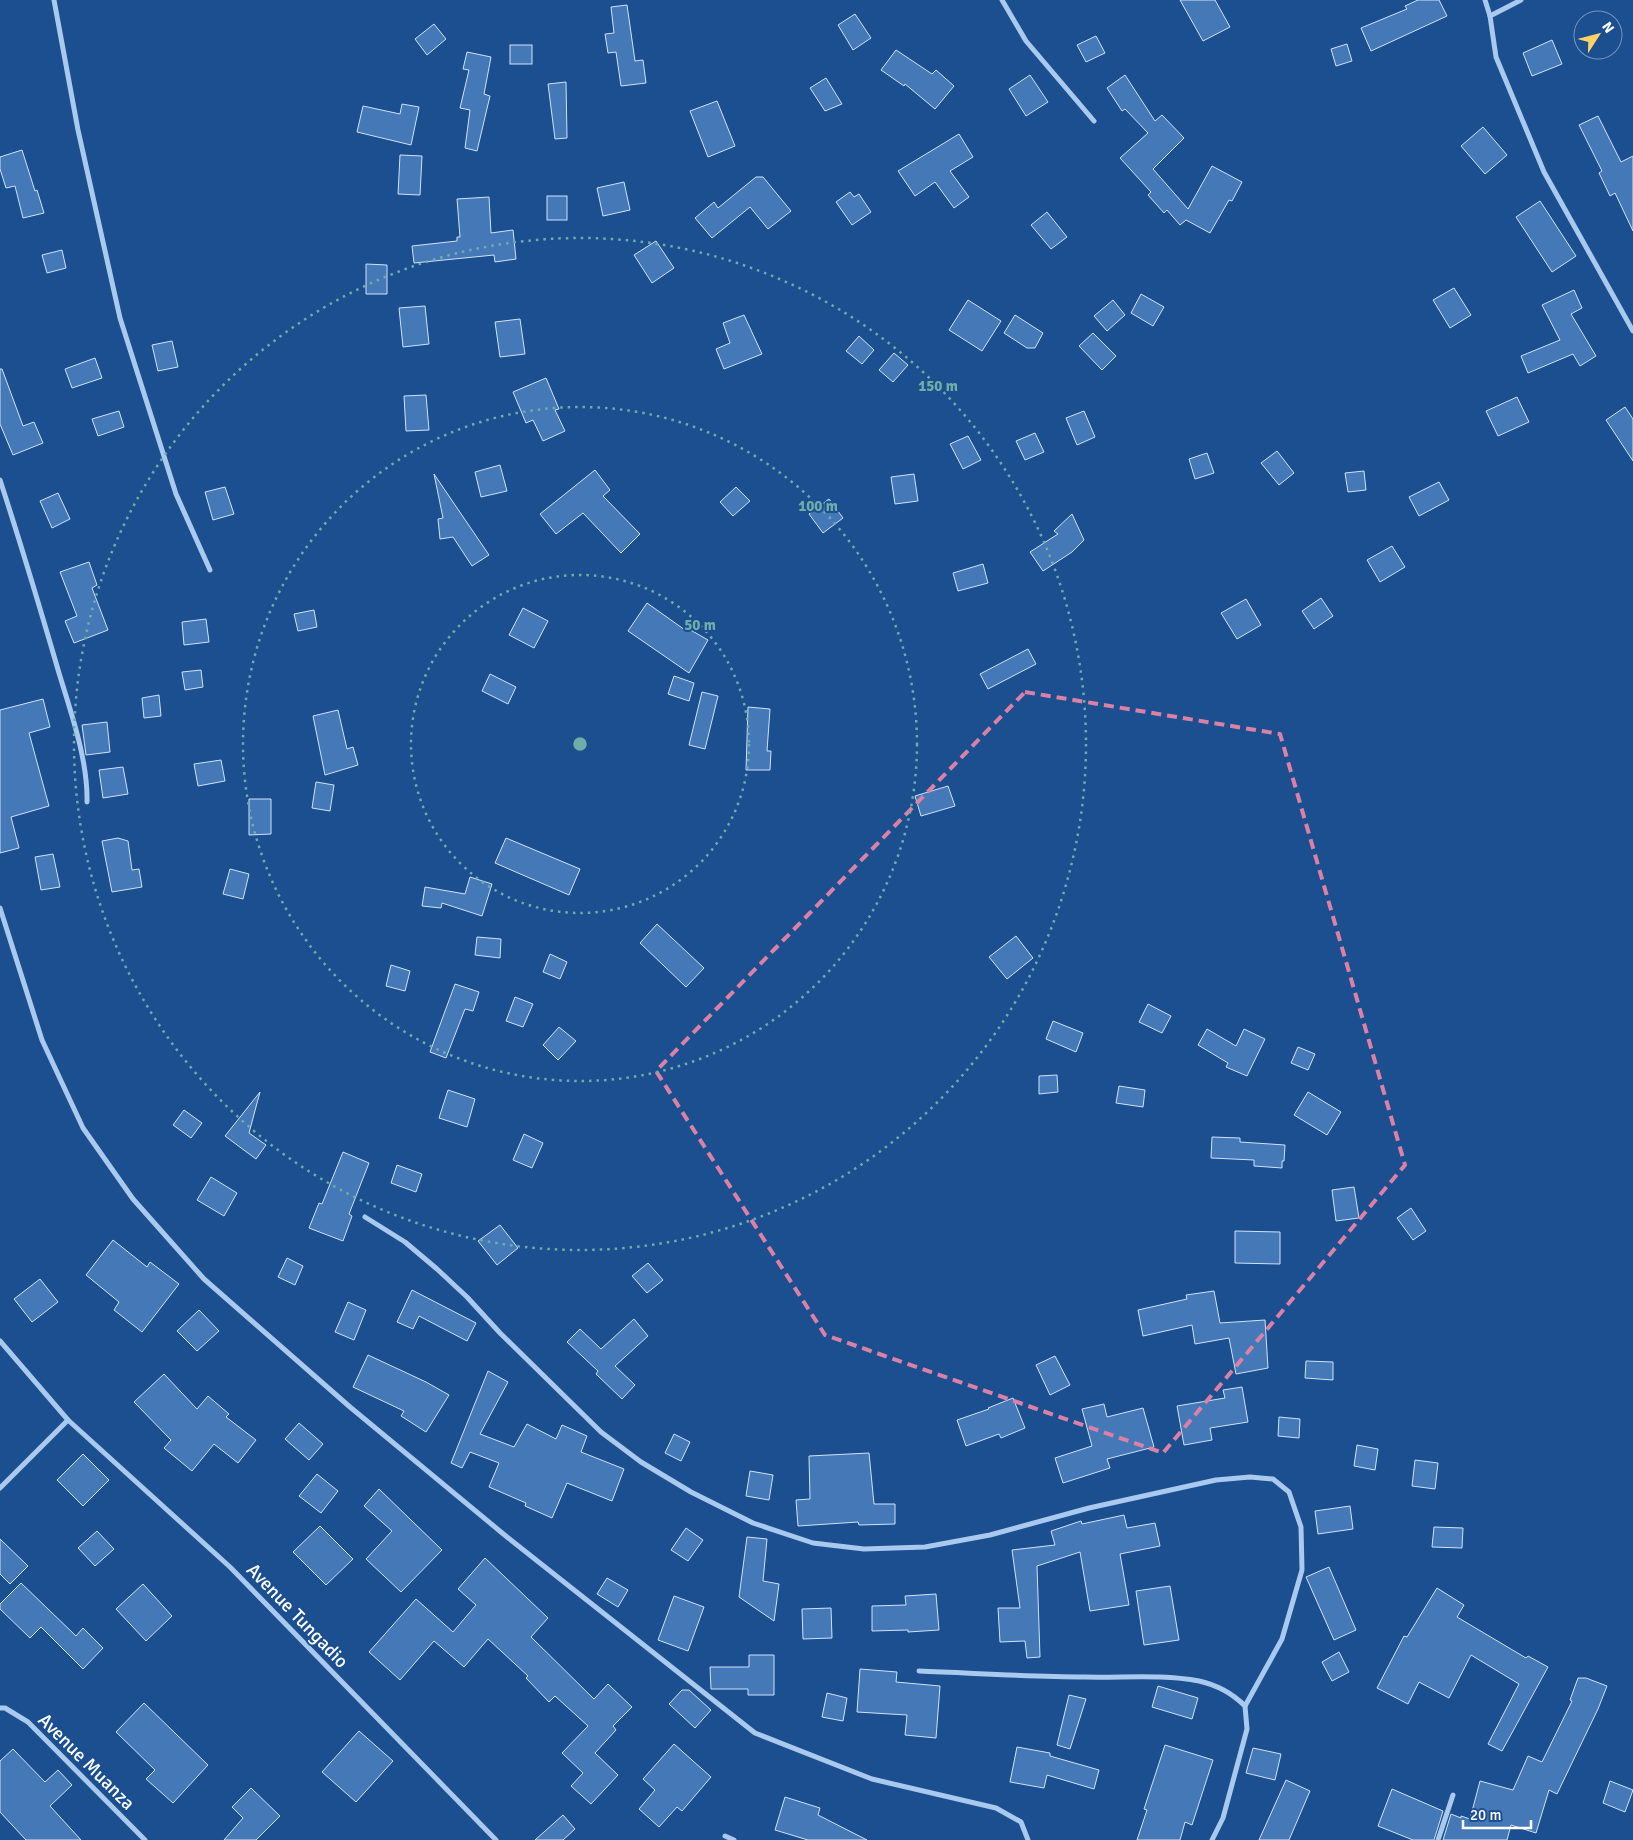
<svg xmlns="http://www.w3.org/2000/svg" width="1633" height="1840" viewBox="0 0 1633 1840" font-family="Signika,sans-serif">
<style>
.building{fill:#4478b7;stroke:#cfe3fa}
.lines{fill:none;stroke-linecap:round;stroke-linejoin:round}
.street{stroke:#a9c9ee;stroke-width:5}
.marked{fill:none;stroke:#dd80a5;stroke-width:4;stroke-dasharray:10 6;stroke-linejoin:round}
.ring{fill:none;stroke:#6fada8;stroke-width:2.5;stroke-dasharray:2.5 5}
.labels{text-anchor:middle;stroke-width:4;stroke-linejoin:round;paint-order:stroke}
.street-label{font-size:19px;fill:#fff;stroke:#1b4f8f}
.centre{fill:#6fada8;stroke:#1b4f8f;stroke-width:2.5}
.ring-label{font-size:15px;text-anchor:middle;font-weight:bold;fill:#6fada8;stroke:#1b4f8f;stroke-width:4;stroke-linejoin:round;paint-order:stroke}
</style>
<rect width="100%" height="100%" fill="#1b4f8f"/>
<!-- building -->
<g class="building">
<path d="M1180 0H1215L1230 27 1203 41Z"/>
<path d="M1418 0H1439L1447 16 1371 51 1361 28 1407 9 1405 6Z"/>
<path d="M627 5 635 61 643 60 646 83 621 86 616 52 608 53 605 34 614 33 611 7Z"/>
<path d="M855 14 871 38 853 50 838 25Z"/>
<path d="M434 24 446 39 427 55 415 39Z"/>
<path d="M1096 36 1105 53 1086 62 1077 45Z"/>
<path d="M1552 40 1562 64 1532 76 1523 53Z"/>
<path d="M1347 44 1352 61 1336 66 1331 49Z"/>
<rect x="510" y="45" width="22" height="19"/>
<path d="M896 50 932 74 936 70 954 86 935 109 905 84 904 86 881 70Z"/>
<path d="M467 52 491 57 484 94 490 96 477 151 465 148 470 110 460 108 469 70 463 69Z"/>
<path d="M1030 75 1048 102 1026 116 1009 89Z"/>
<path d="M1125 75 1155 121 1162 115 1184 138 1153 169 1188 209 1212 166 1242 182 1232 201 1229 200 1210 233 1186 220 1180 225 1167 210 1164 213 1148 195 1151 192 1120 158 1148 133 1125 109 1122 111 1107 88Z"/>
<path d="M826 78 842 104 825 111 810 88Z"/>
<path d="M566 82 567 138 555 139 548 84Z"/>
<path d="M717 101 735 146 708 157 690 111Z"/>
<path d="M402 104 419 107 411 145 357 132 363 106 400 114Z"/>
<path d="M1598 116 1621 162 1633 156V231L1615 193 1610 196 1599 173 1602 171 1579 125Z"/>
<path d="M1483 127 1507 155 1485 174 1461 146Z"/>
<path d="M959 134 973 157 950 171 969 197 954 208 935 182 915 196 898 171Z"/>
<path d="M22 150 35 191 37 190 44 213 23 218 15 186 6 188 0 169V157Z"/>
<path d="M400 155 422 156 420 195 398 194Z"/>
<path d="M756 177H763L791 211 768 229 750 207 712 238 695 218 714 202 718 208Z"/>
<path d="M624 182 630 210 603 216 597 188Z"/>
<path d="M850 192 854 197 859 194 871 212 852 225 836 202Z"/>
<rect x="547" y="196" width="20" height="24"/>
<path d="M489 197 491 233 513 230 516 259 495 262 494 255 414 263 412 246 457 241V237H460L457 199Z"/>
<path d="M1540 201 1576 256 1552 272 1516 217Z"/>
<path d="M1047 212 1067 237 1051 249 1031 225Z"/>
<path d="M656 241 674 268 652 283 634 255Z"/>
<path d="M62 250 66 268 47 273 42 255Z"/>
<path d="M366 264 387 265V294H366Z"/>
<path d="M1454 288 1471 315 1450 328 1433 300Z"/>
<path d="M1574 290 1582 308 1571 314 1596 356 1580 366 1573 354 1528 373 1521 356 1560 340 1542 305Z"/>
<path d="M1141 294 1164 307 1153 326 1131 313Z"/>
<path d="M968 300 1001 321 982 351 949 330Z"/>
<path d="M1113 300 1125 315 1107 331 1094 316Z"/>
<path d="M425 306 429 344 403 347 399 308Z"/>
<path d="M744 315 762 354 724 369 716 349 730 343 723 323Z"/>
<path d="M1015 315 1043 333 1035 348H1027L1004 333Z"/>
<path d="M520 319 525 354 500 357 495 322Z"/>
<path d="M1093 333 1116 356 1102 370 1079 346Z"/>
<path d="M859 336 874 350 862 364 846 351Z"/>
<path d="M172 341 178 367 158 371 152 345Z"/>
<path d="M894 353 908 365 893 382 879 370Z"/>
<path d="M95 358 102 378 72 388 65 369Z"/>
<path d="M0 369H2L23 426 34 422 43 443 13 455 0 424Z"/>
<path d="M546 378 559 409 555 410 565 431 543 441 533 420 526 423 513 392Z"/>
<path d="M426 395 429 430 406 431 404 396Z"/>
<path d="M1517 397 1529 422 1498 436 1486 411Z"/>
<path d="M1625 407 1633 419V461L1606 420Z"/>
<path d="M119 411 124 427 98 436 92 419Z"/>
<path d="M1084 411 1095 437 1077 445 1066 418Z"/>
<path d="M1035 433 1044 452 1025 460 1016 441Z"/>
<path d="M968 436 981 460 963 469 950 444Z"/>
<path d="M1277 451 1294 473 1279 485 1261 463Z"/>
<path d="M1207 453 1214 473 1195 479 1189 459Z"/>
<path d="M500 465 507 491 481 497 475 472Z"/>
<path d="M595 470 610 490 603 496 640 534 621 553 583 513 556 534 540 514Z"/>
<path d="M1364 471 1366 490 1348 492 1345 473Z"/>
<path d="M434 474 489 555 472 566 453 537 440 539 438 519 443 518Z"/>
<path d="M914 474 918 501 895 504 891 477Z"/>
<path d="M1439 482 1449 500 1419 516 1409 497Z"/>
<path d="M225 487 234 514 213 520 205 492Z"/>
<path d="M736 487 750 501 733 516 720 502Z"/>
<path d="M58 493 70 519 52 528 40 501Z"/>
<path d="M829 499 843 518 823 533 809 514Z"/>
<path d="M1072 514 1084 540 1072 552 1043 571 1030 552 1058 534 1054 531Z"/>
<path d="M1392 546 1405 567 1380 582 1367 560Z"/>
<path d="M89 562 97 585 92 588 108 630 74 643 65 621 77 616 60 572Z"/>
<path d="M983 564 988 583 958 591 953 573Z"/>
<path d="M1321 598 1333 616 1314 629 1302 611Z"/>
<path d="M1246 599 1261 625 1237 639 1221 613Z"/>
<path d="M647 603 685 630 687 628 708 640 689 673 628 631Z"/>
<path d="M523 608 548 621 534 648 509 635Z"/>
<path d="M314 610 317 627 298 631 294 614Z"/>
<path d="M206 619 209 642 184 645 182 622Z"/>
<path d="M1028 649 1036 664 988 689 980 674Z"/>
<path d="M201 670 203 687 185 690 182 672Z"/>
<path d="M490 674 516 687 508 704 482 691Z"/>
<path d="M674 676 694 683 689 701 668 694Z"/>
<path d="M702 692 718 696 705 749 689 745Z"/>
<path d="M159 695 161 716 144 718 142 698Z"/>
<path d="M43 699 50 727 29 733 49 806 11 817 19 848 0 853V710Z"/>
<path d="M748 707 770 709 767 751H771L770 770H746Z"/>
<path d="M338 710 347 749 353 747 358 765 325 775 313 716Z"/>
<path d="M107 722 110 752 86 755 82 725Z"/>
<path d="M221 760 225 781 198 786 194 764Z"/>
<path d="M123 767 128 794 103 798 99 770Z"/>
<path d="M316 782 334 785 330 811 312 808Z"/>
<path d="M948 786 955 806 921 816 915 796Z"/>
<path d="M249 799H271V834L249 835Z"/>
<path d="M118 838 128 841 132 870 139 869 142 887 112 892 102 841Z"/>
<path d="M506 838 580 869 569 895 495 863Z"/>
<path d="M53 854 60 887 41 890 35 857Z"/>
<path d="M230 869 249 874 243 899 223 894Z"/>
<path d="M470 877 492 884 482 916 442 903 441 908 422 906 425 887 465 894Z"/>
<path d="M657 924 704 968 686 987 640 943Z"/>
<path d="M1016 936 1033 958 1007 979 989 957Z"/>
<path d="M477 937 501 939 500 958 475 955Z"/>
<path d="M550 954 567 962 560 979 543 972Z"/>
<path d="M391 965 410 971 405 991 386 986Z"/>
<path d="M455 984 479 992 473 1011 465 1009 446 1058 430 1052Z"/>
<path d="M515 997 533 1004 523 1027 506 1021Z"/>
<path d="M1148 1004 1171 1016 1162 1033 1139 1022Z"/>
<path d="M1053 1021 1083 1033 1076 1052 1046 1039Z"/>
<path d="M559 1027 576 1041 558 1060 543 1045Z"/>
<path d="M1207 1029 1236 1046 1244 1029 1265 1039 1247 1076 1226 1067 1228 1063 1198 1045Z"/>
<path d="M1298 1047 1315 1054 1308 1070 1291 1063Z"/>
<path d="M1057 1075 1058 1092 1039 1094V1076Z"/>
<path d="M1119 1086 1145 1090 1143 1107 1116 1103Z"/>
<path d="M448 1090 475 1099 467 1127 439 1118Z"/>
<path d="M260 1092 249 1133 266 1145 256 1159 225 1136Z"/>
<path d="M1308 1092 1341 1112 1327 1135 1294 1115Z"/>
<path d="M184 1110 202 1123 191 1138 173 1125Z"/>
<path d="M524 1134 543 1143 532 1168 513 1160Z"/>
<path d="M1212 1137 1240 1138V1142L1285 1145 1284 1161H1282V1168L1254 1166V1160L1211 1158Z"/>
<path d="M343 1152 369 1163 349 1214 352 1216 343 1241 309 1228 319 1203 322 1204Z"/>
<path d="M397 1165 422 1174 416 1192 391 1183Z"/>
<path d="M211 1177 237 1193 224 1216 197 1200Z"/>
<path d="M1354 1187 1359 1218 1336 1221 1332 1190Z"/>
<path d="M1411 1208 1426 1231 1413 1240 1397 1218Z"/>
<path d="M500 1225 518 1248 497 1265 478 1241Z"/>
<path d="M1235 1231 1280 1232V1264L1235 1263Z"/>
<path d="M113 1240 147 1267 150 1262 179 1284 142 1332 114 1310 119 1302 86 1275Z"/>
<path d="M287 1258 303 1266 295 1285 278 1277Z"/>
<path d="M648 1263 663 1280 647 1293 632 1276Z"/>
<path d="M40 1279 58 1302 32 1322 14 1299Z"/>
<path d="M412 1290 476 1323 467 1341 419 1316 413 1329 397 1322Z"/>
<path d="M1214 1291 1220 1323 1265 1320 1268 1368 1236 1374 1229 1338 1195 1344 1192 1325 1143 1336 1138 1310 1187 1299 1186 1295Z"/>
<path d="M348 1302 366 1310 354 1340 335 1332Z"/>
<path d="M199 1310 219 1331 197 1351 177 1331Z"/>
<path d="M634 1319 648 1336 615 1366 635 1385 622 1399 596 1374 598 1371 567 1342 580 1329 601 1349Z"/>
<path d="M368 1355 426 1382 449 1395 426 1432 401 1416 404 1411 353 1387Z"/>
<path d="M1055 1356 1070 1385 1050 1395 1036 1365Z"/>
<path d="M1306 1361 1333 1362V1380L1305 1378Z"/>
<path d="M488 1371 508 1382 480 1434 514 1447 527 1424 556 1439 562 1425 587 1436 581 1452 624 1469 612 1501 567 1483 552 1518 525 1506 526 1503 489 1487 499 1463 470 1452 462 1468 451 1463Z"/>
<path d="M164 1374 197 1409 208 1396 229 1414 226 1417 256 1440 238 1463 214 1444 192 1471 164 1448 171 1440 134 1402Z"/>
<path d="M1242 1387 1248 1422 1210 1428 1212 1440 1184 1445 1177 1406 1225 1398 1223 1390Z"/>
<path d="M1013 1398 1025 1428 1001 1438 999 1434 966 1446 957 1420 989 1409 988 1408Z"/>
<path d="M1104 1404 1107 1417 1143 1408 1154 1447 1107 1459 1110 1468 1063 1483 1055 1458 1092 1446 1082 1409Z"/>
<path d="M1279 1417 1300 1419 1299 1438 1278 1436Z"/>
<path d="M299 1423 323 1444 309 1460 285 1439Z"/>
<path d="M674 1434 690 1442 681 1461 665 1453Z"/>
<path d="M1357 1445 1378 1449 1375 1470 1354 1466Z"/>
<path d="M869 1453 874 1504H895V1524L859 1525 858 1522 798 1526 796 1500 810 1499 809 1456Z"/>
<path d="M83 1454 109 1480 83 1506 57 1480Z"/>
<path d="M1415 1460 1438 1463 1435 1489 1412 1486Z"/>
<path d="M750 1471 773 1475 769 1500 746 1496Z"/>
<path d="M317 1474 338 1491 321 1513 299 1496Z"/>
<path d="M379 1489 442 1550 401 1592 366 1559 392 1531 364 1506Z"/>
<path d="M1350 1506 1353 1529 1318 1534 1315 1511Z"/>
<path d="M1124 1515 1127 1528 1155 1523 1160 1546 1120 1554 1129 1605 1090 1611 1080 1552 1037 1566 1040 1657 1027 1658 1025 1641 1000 1642 998 1608H1020L1012 1550 1055 1545 1051 1531 1081 1521 1082 1524Z"/>
<path d="M320 1526 353 1559 326 1585 293 1552Z"/>
<path d="M1434 1527 1463 1528 1462 1548 1432 1547Z"/>
<path d="M686 1528 703 1540 688 1561 671 1550Z"/>
<path d="M97 1531 114 1549 95 1566 78 1548Z"/>
<path d="M747 1537 767 1539 763 1581 779 1584 774 1621 739 1597Z"/>
<path d="M0 1539 28 1566 10 1584 0 1574Z"/>
<path d="M485 1558 548 1618 531 1637 594 1699 608 1684 632 1707 613 1726 616 1730 595 1753 618 1775 591 1804 571 1786 583 1773 562 1753 588 1726 555 1696 549 1702 526 1678 528 1676 488 1639 464 1667 434 1641 400 1680 369 1652 416 1599 453 1632 476 1605 458 1589Z"/>
<path d="M1329 1567 1356 1630 1334 1640 1306 1577Z"/>
<path d="M607 1578 628 1590 618 1607 597 1594Z"/>
<path d="M21 1583 76 1636 83 1628 103 1648 83 1669 41 1627 30 1638 0 1609V1604Z"/>
<path d="M143 1584 172 1616 146 1641 116 1609Z"/>
<path d="M1170 1586 1179 1640 1144 1645 1136 1591Z"/>
<path d="M1437 1588 1464 1605 1457 1617 1526 1658 1528 1656 1548 1667 1502 1751 1488 1744 1519 1684 1471 1655 1449 1698 1419 1682 1408 1704 1377 1688 1404 1636 1407 1637Z"/>
<path d="M936 1594 939 1630 908 1632V1630L872 1631V1606L906 1605 905 1596Z"/>
<path d="M674 1596 704 1607 688 1651 658 1640Z"/>
<path d="M831 1608 832 1638 803 1639 802 1609Z"/>
<path d="M1339 1652 1349 1672 1332 1681 1322 1662Z"/>
<path d="M749 1655H774V1695H748V1689H711L710 1667H749Z"/>
<path d="M860 1669 897 1672 896 1682 940 1686 936 1738 905 1735 907 1715 857 1712Z"/>
<path d="M1578 1678H1586L1607 1686 1598 1709 1557 1794 1549 1790 1536 1833 1511 1825 1507 1840H1443L1451 1814 1461 1818V1816L1470 1819 1480 1781 1513 1790 1528 1756 1542 1762 1572 1701 1570 1700Z"/>
<path d="M1158 1686 1198 1698 1192 1719 1152 1707Z"/>
<path d="M682 1690H689L711 1710 695 1728 669 1704Z"/>
<path d="M827 1693 847 1698 843 1721 822 1717Z"/>
<path d="M1069 1695 1086 1699 1070 1749 1057 1745Z"/>
<path d="M144 1703 208 1765 173 1803 146 1779 155 1770 116 1732Z"/>
<path d="M359 1731 393 1761 356 1802 322 1772Z"/>
<path d="M674 1744 711 1777 682 1811 677 1807 659 1827 639 1809 655 1790 643 1779Z"/>
<path d="M1165 1745 1213 1760 1192 1825 1185 1822 1180 1840H1137L1147 1810 1144 1809Z"/>
<path d="M1017 1747 1050 1753V1756L1099 1770 1094 1789 1047 1775 1044 1788 1010 1782Z"/>
<path d="M1253 1748 1281 1754 1275 1780 1246 1773Z"/>
<path d="M13 1749 45 1782 58 1770 72 1785 50 1806 81 1840H26L0 1812V1761Z"/>
<path d="M1286 1780 1310 1791 1289 1840H1259Z"/>
<path d="M1610 1781 1633 1790 1625 1812 1603 1803Z"/>
<path d="M251 1788 280 1816 256 1840H224L243 1818 232 1807Z"/>
<path d="M1392 1789 1443 1811 1434 1840H1413L1378 1826Z"/>
<path d="M785 1797 820 1808 818 1815 867 1840H808L775 1830Z"/>
<path d="M563 1815 575 1829 563 1840H535Z"/>
</g>
<g class="lines">
<!-- street -->
<g class="street">
<path d="M54 0 78 130 120 318 176 494 210 570"/>
<path d="M1002 0 1026 41 1094 121"/>
<path d="M1485 0 1490 16 1496 57 1544 172 1633 331"/>
<path d="M1490 16 1521 0"/>
<path d="M0 480C21 544 40 608 59 673 71 713 88 760 87 802"/>
<path d="M0 908 42 1040 83 1128 133 1199 204 1279 350 1407 507 1537 755 1733 872 1779 996 1808 1021 1822 1028 1840"/>
<path d="M365 1217 405 1242 437 1269 467 1297 500 1333 601 1432 641 1462 691 1492 753 1523 813 1543 864 1549 925 1547 990 1535 1089 1508 1216 1480 1250 1477 1273 1479 1289 1492 1301 1527 1302 1570 1282 1639 1245 1706 1247 1729 1223 1818 1212 1840"/>
<path d="M0 1341 68 1420 230 1567 496 1840"/>
<path d="M0 1488 68 1420"/>
<path d="M919 1671C974 1673 1030 1677 1085 1677 1123 1678 1162 1674 1199 1681 1217 1685 1232 1693 1245 1706"/>
<path d="M0 1708H5L28 1722 145 1840"/>
<path d="M725 1836 734 1840"/>
<path d="M1438 1840 1453 1795"/>
</g>
</g>
<!-- marked area -->
<path class="marked" d="M1025 692 1280 734 1405 1165 1163 1453 825 1335 656 1071Z"/>
<!-- distance rings -->
<g class="ring">
<circle cx="580" cy="744" r="169"/>
<circle cx="580" cy="744" r="337"/>
<circle cx="580" cy="744" r="506"/>
</g>
<g class="labels">
<!-- street labels -->
<g class="street-label">
<text transform="translate(298 1615) rotate(46)" y="7">Avenue Tungadio</text>
<text transform="translate(87 1761) rotate(45)" y="7">Avenue Muanza</text>
</g>
</g>
<circle cx="580" cy="744" r="8" class="centre"/>
<g class="ring-label">
<text x="938" y="391">150 m</text>
<text x="818" y="511">100 m</text>
<text x="700" y="630">50 m</text>
</g>
<!-- north arrow -->
<g transform="translate(1598 35) rotate(54)"><circle r="24" fill="#1b4f8f" stroke="#7695bc"/>
<path d="M0-4L9 19L0 12L-9 19Z" fill="#ffd166"/>
<text y="-8" font-size="14" font-weight="bold" text-anchor="middle" fill="#ffffff">N</text>
</g>
<!-- scale -->
<path d="M1463 1820v8h68v-8" fill="none" stroke="#ffffff" stroke-width="2.5"/>
<text x="1470" y="1820" font-size="15" fill="#ffffff" stroke="#1b4f8f" stroke-width="4" paint-order="stroke">20 m</text>
</svg>
